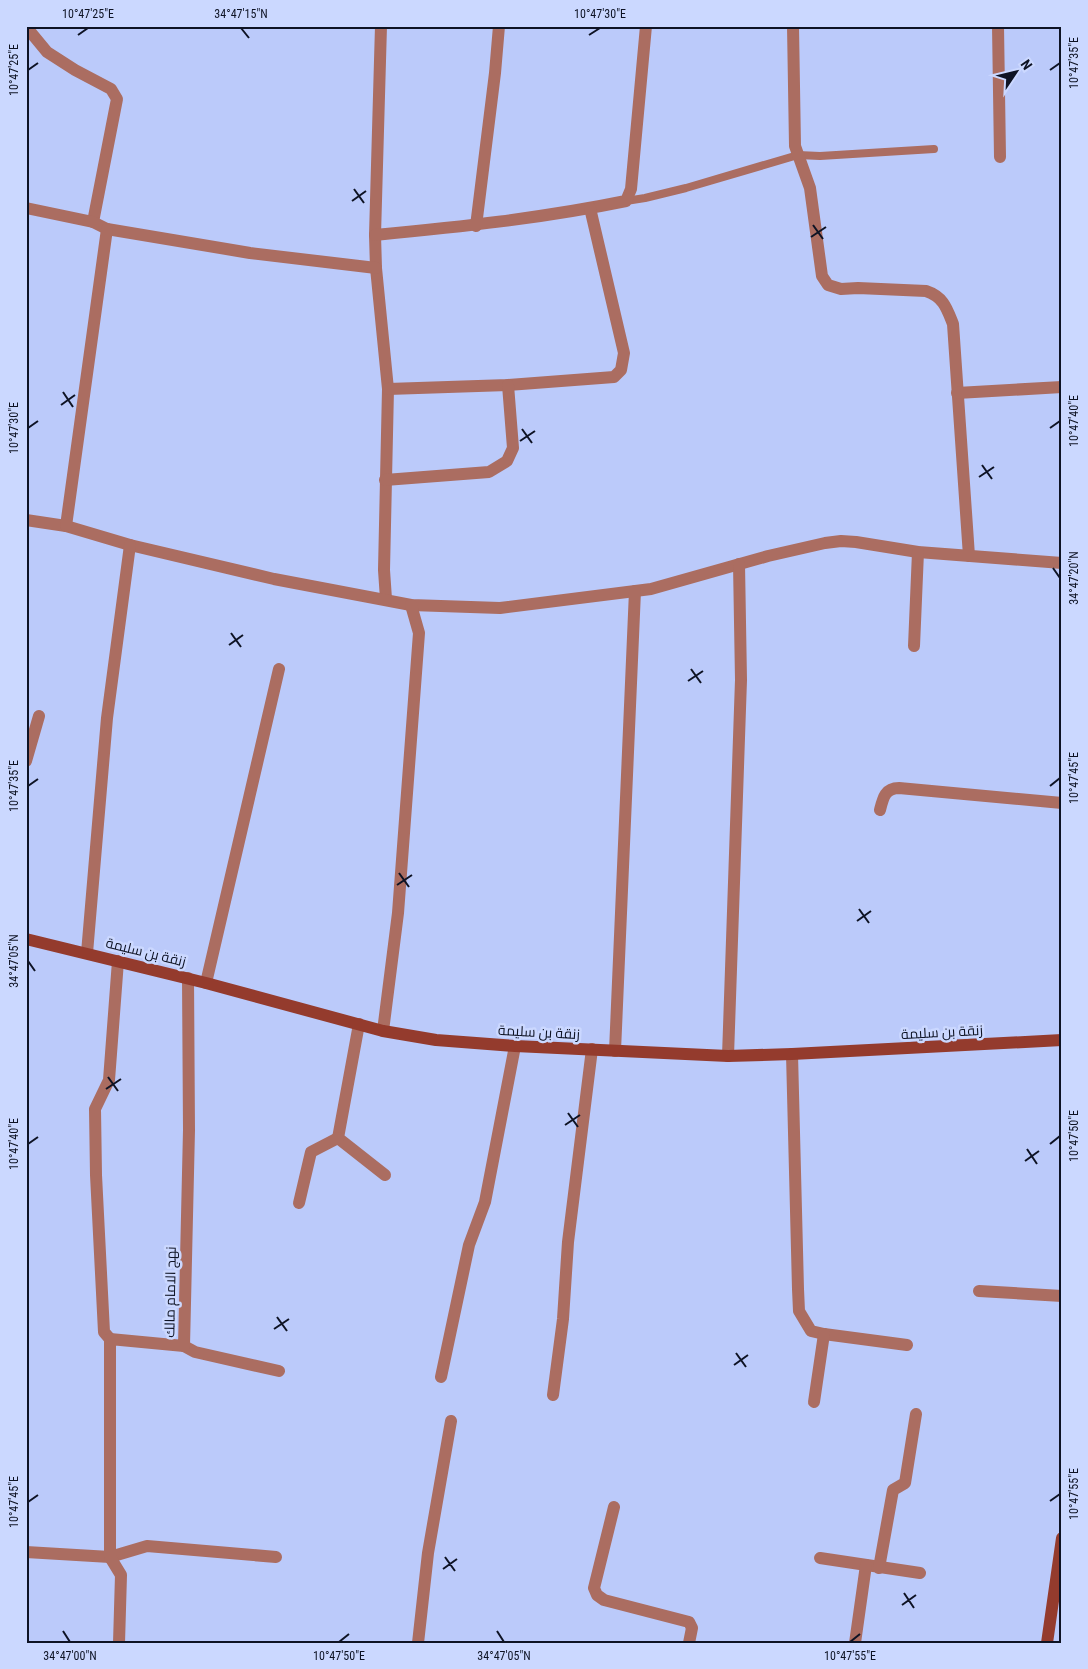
<svg xmlns="http://www.w3.org/2000/svg" width="1088" height="1669" viewBox="0 0 1088 1669" font-family="'Roboto Condensed',Cairo,sans-serif">
<style>
.lines{fill:none;stroke-linecap:round;stroke-linejoin:round}
.lane{stroke:#ab6d61;stroke-width:8}
.street{stroke:#ab6d61;stroke-width:12}
.secondary{stroke:#943b2d;stroke-width:12}
.ticks{fill:none;stroke:#0e1324;stroke-width:2}
.labels{text-anchor:middle;stroke-width:5;stroke-linejoin:round;paint-order:stroke}
.street-label{font-size:14px;fill:#0e1324;stroke:#cbd8ff}
.neatline{fill:none;stroke:#0e1324;stroke-width:2}
.ticks-label{font-size:12px;text-anchor:middle;fill:#0e1324}
</style>
<rect width="100%" height="100%" fill="#bbcafa"/>
<g class="lines">
<!-- lane -->
<path class="lane" d="M626 201 645 198 686 188 798 155 820 156 934 149"/>
<!-- street -->
<g class="street">
<path d="M381 26 375 235 376 268 388 389 384 570 386 599"/>
<path d="M793 26 795 146 810 188 822 276 828 285 841 289 858 288 926 291C944 297 947 309 953 324L969 556"/>
<path d="M998 26 1000 157"/>
<path d="M28 29 47 52 75 70 111 89 117 99 93 222"/>
<path d="M26 208 93 222 107 229 250 253 376 268"/>
<path d="M476 226 495 73 499 26"/>
<path d="M375 235C459 227 543 218 626 201L631 189 646 26"/>
<path d="M388 389 508 385 614 377 621 370 624 353 590 208"/>
<path d="M957 393 1062 387"/>
<path d="M385 480 489 472 507 461 513 448 508 385"/>
<path d="M26 520 66 526 130 545 274 579 411 605 500 608 651 589 768 556 825 543 841 541 856 542 918 552 1062 563"/>
<path d="M66 526 107 229"/>
<path d="M914 646 918 552"/>
<path d="M26 761 39 716"/>
<path d="M880 810C883 798 885 788 899 788L1062 803"/>
<path d="M87 953 107 718 130 545"/>
<path d="M206 983 279 669"/>
<path d="M359 1024 338 1138 385 1175"/>
<path d="M383 1031 398 913 419 633 411 605"/>
<path d="M615 1051 635 591"/>
<path d="M792 1054 798 1289 799 1311 811 1331 824 1334 907 1345"/>
<path d="M728 1056 741 680 739 564"/>
<path d="M299 1203 311 1152 338 1138"/>
<path d="M979 1291 1062 1296"/>
<path d="M110 1339 104 1332 96 1175 95 1109 109 1080 118 961"/>
<path d="M184 1346 195 1352 279 1371"/>
<path d="M441 1377 469 1245 485 1202 515 1046"/>
<path d="M553 1395 563 1319 568 1242 592 1049"/>
<path d="M814 1402 824 1334"/>
<path d="M614 1507 594 1588 597 1595 604 1600 689 1622 692 1628 689 1643"/>
<path d="M26 1552 110 1557 147 1546 276 1557"/>
<path d="M820 1558 920 1573"/>
<path d="M879 1568 893 1490 905 1483 916 1414"/>
<path d="M119 1643 121 1575 110 1557V1339L184 1346 189 1130 188 978"/>
<path d="M418 1643 428 1553 451 1421"/>
<path d="M855 1643 866 1565"/>
</g>
<!-- secondary -->
<g class="secondary">
<path d="M26 939 206 983 383 1031 436 1040 515 1046 728 1056 792 1054 1062 1040"/>
<path d="M1047 1643 1062 1538"/>
</g>
</g>
<!-- ticks -->
<path class="ticks" d="M241 28 249 38M78 35 88 28M589 35 600 28M28 70 38 63M1050 70 1060 63M354 189 364 203M352 201 366 191M813 225 823 239M811 237 826 227M63 392 73 407M61 405 75 395M28 428 38 421M1050 428 1060 421M522 429 532 443M520 441 535 431M982 465 992 479M979 477 994 467M1053 568 1060 578M231 633 241 647M229 645 243 635M691 669 701 683M688 681 703 671M28 786 38 779M1050 786 1060 778M399 873 409 887M397 885 412 875M859 909 869 923M857 921 871 911M28 961 35 971M108 1077 118 1091M106 1089 121 1079M568 1113 578 1127M565 1125 580 1115M28 1144 38 1137M1050 1144 1060 1136M1027 1149 1037 1164M1025 1161 1039 1151M277 1317 287 1331M274 1329 289 1319M736 1353 746 1367M734 1365 748 1355M1050 1501 1060 1494M28 1502 38 1495M445 1557 455 1571M443 1569 457 1559M904 1593 914 1608M902 1605 916 1595M63 1631 70 1642M497 1631 504 1642M339 1642 349 1634M850 1642 860 1634"/>
<g class="labels">
<!-- street labels -->
<g class="street-label">
<text transform="translate(146 952) rotate(14)" y="5">زنقة بن سليمة</text>
<text transform="translate(539 1032) rotate(3)" y="5">زنقة بن سليمة</text>
<text transform="translate(942 1032) rotate(-3)" y="5">زنقة بن سليمة</text>
<text transform="translate(170 1292) rotate(-89)" y="5">نهج الامام مالك</text>
</g>
</g>
<!-- border -->
<rect width="1088" height="1669" fill="none" stroke="#cbd8ff" stroke-width="55"/>
<!-- north arrow -->
<g transform="translate(1016 72) rotate(55)" stroke="#cbd8ff" stroke-width="4" paint-order="stroke">
<path d="M0-4L9 19L0 12L-9 19Z" fill="#0e1324"/>
<text y="-8" font-size="14" font-weight="bold" text-anchor="middle" fill="#0e1324">N</text>
</g>
<rect x="28" y="28" width="1032" height="1614" class="neatline"/>
<g class="ticks-label">
<text x="88" y="18">10°47'25"E</text>
<text x="241" y="18">34°47'15"N</text>
<text x="600" y="18">10°47'30"E</text>
<text transform="translate(1074 63) rotate(-90)" y="4">10°47'35"E</text>
<text transform="translate(14 70) rotate(-90)" y="4">10°47'25"E</text>
<text transform="translate(1074 421) rotate(-90)" y="4">10°47'40"E</text>
<text transform="translate(14 428) rotate(-90)" y="4">10°47'30"E</text>
<text transform="translate(1074 578) rotate(-90)" y="4">34°47'20"N</text>
<text transform="translate(1074 778) rotate(-90)" y="4">10°47'45"E</text>
<text transform="translate(14 786) rotate(-90)" y="4">10°47'35"E</text>
<text transform="translate(14 961) rotate(-90)" y="4">34°47'05"N</text>
<text transform="translate(1074 1136) rotate(-90)" y="4">10°47'50"E</text>
<text transform="translate(14 1144) rotate(-90)" y="4">10°47'40"E</text>
<text transform="translate(1074 1494) rotate(-90)" y="4">10°47'55"E</text>
<text transform="translate(14 1502) rotate(-90)" y="4">10°47'45"E</text>
<text x="70" y="1660">34°47'00"N</text>
<text x="339" y="1660">10°47'50"E</text>
<text x="504" y="1660">34°47'05"N</text>
<text x="850" y="1660">10°47'55"E</text>
</g>
</svg>
